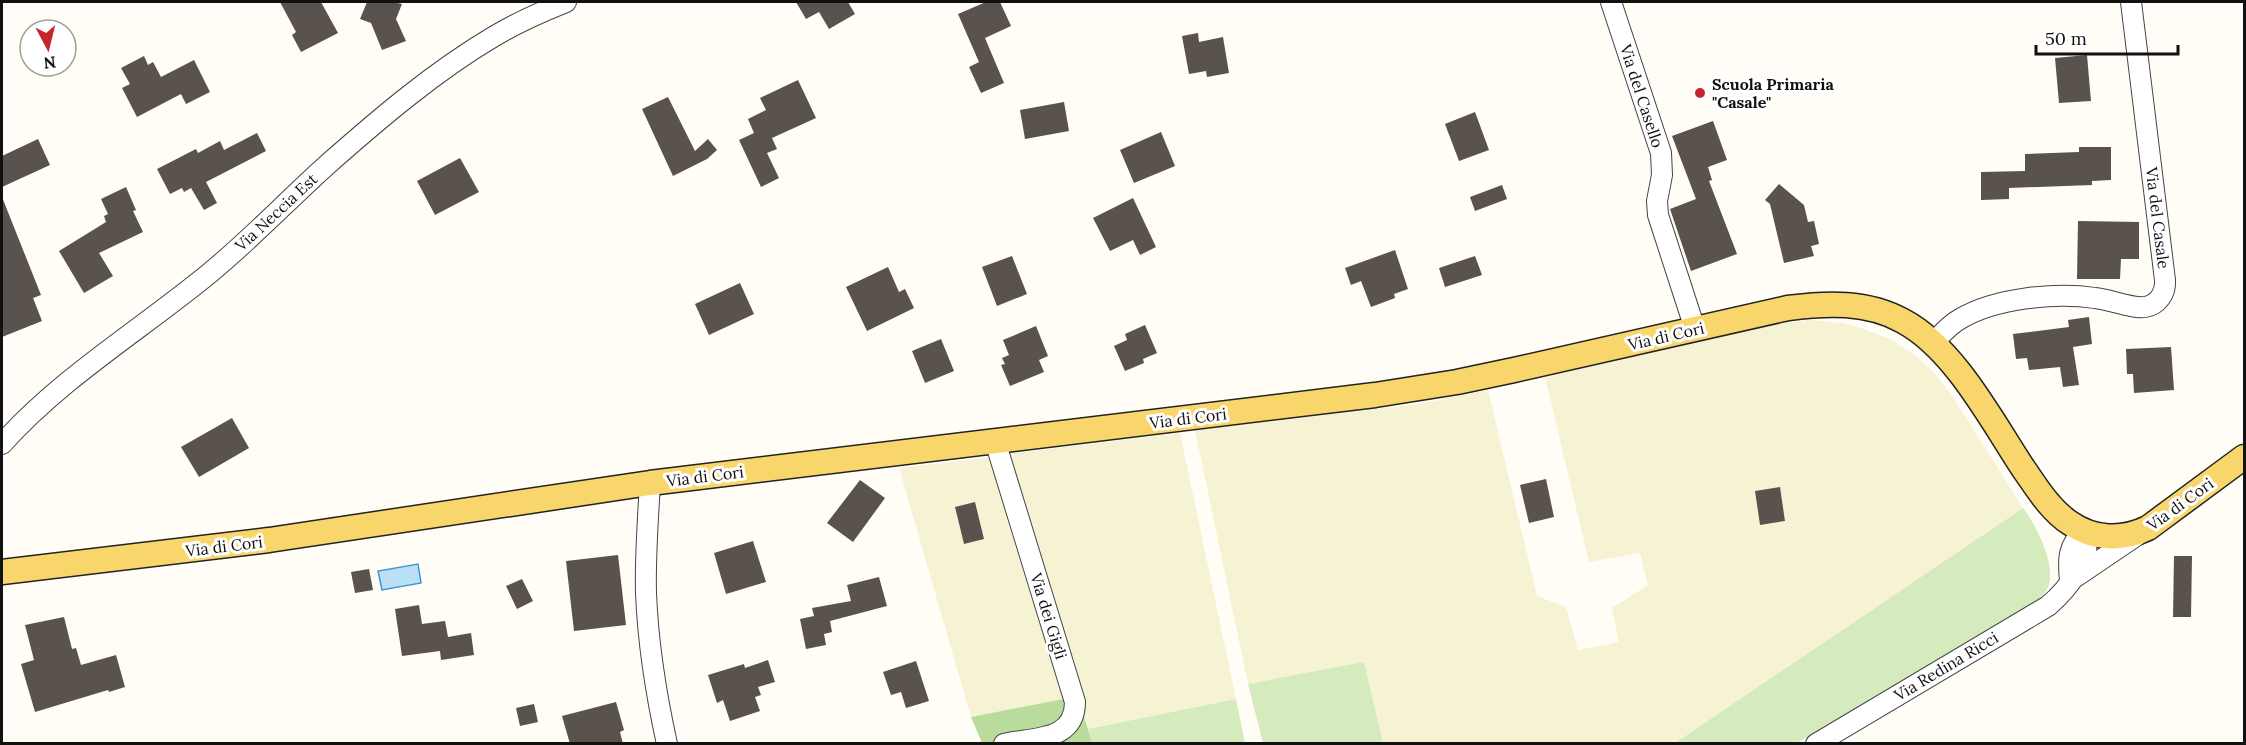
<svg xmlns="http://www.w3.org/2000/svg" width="2246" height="745" viewBox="0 0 2246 745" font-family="Lora,serif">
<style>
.farmland{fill:#f6f3d4;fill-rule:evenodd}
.green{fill:#d5ebbd}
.forest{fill:#b9dc9c}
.water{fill:#b9e0f7;stroke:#3f96cf;stroke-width:1.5}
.building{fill:#5a524d}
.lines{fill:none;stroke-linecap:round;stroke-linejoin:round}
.minor-casing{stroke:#444;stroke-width:22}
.major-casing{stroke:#222;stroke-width:27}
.minor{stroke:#fff;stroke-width:20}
.major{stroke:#f9d66b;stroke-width:24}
.poi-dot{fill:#c4262e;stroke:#fff;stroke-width:2}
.labels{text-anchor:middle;stroke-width:6;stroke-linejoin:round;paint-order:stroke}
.poi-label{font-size:16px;font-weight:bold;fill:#111;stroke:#fff;text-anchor:start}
.street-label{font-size:16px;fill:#111;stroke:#fff}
</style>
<rect width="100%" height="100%" fill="#fffdf5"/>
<!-- farmland -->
<g class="farmland">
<path d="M1811 320 1843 323 1861 328 1892 340 1915 355 1935 374 1951 394 2023 508 1675 743H1383L1364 663 1248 684 1195 430 1419 404 1488 390 1537 596 1566 607 1578 650 1619 642 1612 608 1648 585 1640 553 1589 562 1545 377 1776 324ZM1780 487 1785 521 1760 524 1755 491Z"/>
<path d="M1180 433 1236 699 1088 729 1007 454Z"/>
<path d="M992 457 1067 698 971 717 899 468ZM975 502 984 539 964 544 955 507Z"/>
</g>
<!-- green -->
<g class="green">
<path d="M2023 508C2036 525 2055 562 2049 585 2046 593 2040 598 2033 603L1797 743H1675Z"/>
<path d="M1364 662 1383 743H1263L1248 684Z"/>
<path d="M1236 699 1245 743H1092L1088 729Z"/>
</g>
<!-- forest -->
<path class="forest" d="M1078 696 1092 743H982L971 717Z"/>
<!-- water -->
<path class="water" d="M418 564 421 583 382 590 378 571Z"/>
<!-- building -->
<g class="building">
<path d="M280 2H321L338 33 301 52 292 35 296 32Z"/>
<path d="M367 2H393L402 4 396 19 406 41 382 50 371 23 360 19Z"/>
<path d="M796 2H848L855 14 829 29 819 12 806 19Z"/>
<path d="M986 2H1000L1011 26 985 38 1004 83 981 93 969 67 979 62 958 14Z"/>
<path d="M1198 33 1199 42 1223 37 1229 73 1207 77 1206 71 1189 74 1182 36Z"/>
<path d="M2087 55 2091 101 2059 103 2055 58Z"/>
<path d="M144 56 148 65 153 62 161 77 194 60 210 92 186 104 181 94 137 117 122 88 130 84 121 68Z"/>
<path d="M798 80 816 118 772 138 777 149 767 153 779 178 761 187 739 140 754 133 748 119 766 110 760 98Z"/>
<path d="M668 97 695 151 708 139 717 150 707 159 673 176 642 109Z"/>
<path d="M1064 102 1069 131 1025 139 1020 110Z"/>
<path d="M1475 112 1489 150 1459 161 1445 124Z"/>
<path d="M1713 121 1727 160 1708 167 1712 180 1709 181 1737 254 1691 271 1670 209 1696 199 1672 136Z"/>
<path d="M1161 132 1175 166 1134 183 1120 150Z"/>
<path d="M257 133 266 151 206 182 217 203 204 210 191 188 184 192 182 188 170 194 157 169 196 149 198 153 220 141 224 150Z"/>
<path d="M38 139 50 165 2 187V156Z"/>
<path d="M2079 147H2111V180L2092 181V185L2009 188V199L1981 200V172L2025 171V154L2079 152Z"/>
<path d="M460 158 479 192 435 215 417 181Z"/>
<path d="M1779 184 1804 205 1808 222 1814 221 1819 244 1811 246 1814 256 1784 263 1770 204 1765 200Z"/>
<path d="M1502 185 1507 199 1475 211 1470 197Z"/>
<path d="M126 187 136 210 133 211 143 232 99 253 113 276 84 293 59 251 106 222 104 216 108 214 101 199Z"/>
<path d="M2 197 41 295 33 298 42 321 2 337Z"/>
<path d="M1133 198 1156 247 1140 255 1133 240 1110 251 1093 218Z"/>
<path d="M2078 221 2139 222V259H2121L2120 279H2077Z"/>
<path d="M1395 250 1408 289 1394 294 1395 298 1371 307 1361 281 1351 285 1345 268Z"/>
<path d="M1012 256 1027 294 997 306 982 267Z"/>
<path d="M1475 256 1482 275 1445 287 1439 268Z"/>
<path d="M888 267 899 292 905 289 914 308 867 331 846 287Z"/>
<path d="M740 283 754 314 709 335 695 304Z"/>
<path d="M2089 317 2092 344 2073 347 2079 385 2063 387 2060 367 2029 370 2027 358 2016 359 2013 334 2069 327 2068 320Z"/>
<path d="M1145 325 1157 353 1143 359 1144 363 1125 371 1114 346 1127 340 1125 334Z"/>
<path d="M1036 326 1048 356 1039 360 1044 372 1010 386 1001 365 1005 364 1002 358 1009 355 1003 340Z"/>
<path d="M941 339 954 371 925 383 912 351Z"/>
<path d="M2171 347 2174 390 2134 393 2133 374H2127L2126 349Z"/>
<path d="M232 418 249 448 199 477 181 447Z"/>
<path d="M1546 479 1554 517 1529 523 1520 485Z"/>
<path d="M860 480 885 498 853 542 827 523Z"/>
<path d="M1780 487 1785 521 1760 525 1755 491Z"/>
<path d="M975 502 984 539 964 544 955 507Z"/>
<path d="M753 541 766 582 726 594 714 553Z"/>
<path d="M618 555 626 625 574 631 566 561Z"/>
<path d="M2174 556H2192L2191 617H2173Z"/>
<path d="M369 569 373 590 355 593 351 572Z"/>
<path d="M879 577 887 606 830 621 832 632 824 634 826 645 806 649 800 619 814 616 812 608 851 601 847 585Z"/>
<path d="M522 579 533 601 517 609 506 586Z"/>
<path d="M419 605 422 624 445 621 448 637 471 633 474 655 441 660 440 651 402 656 395 609Z"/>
<path d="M64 617 72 649 76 648 81 665 116 655 125 687 109 692 108 690 35 712 21 664 34 660 25 625Z"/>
<path d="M768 660 775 682 758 687 761 695 755 697 760 711 730 721 723 700 717 703 708 675 744 664 745 668Z"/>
<path d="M916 661 929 701 906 708 901 692 891 695 883 672Z"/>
<path d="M616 702 624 730 620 732 623 744H570L562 716Z"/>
<path d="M534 704 538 722 520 726 516 708Z"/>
</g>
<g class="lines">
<!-- minor casing -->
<g class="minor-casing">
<g id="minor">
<path d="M1611 2 1661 153 1662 175 1657 201 1658 215 1695 329"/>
<path d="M1933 343C1942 334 1949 325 1960 319 1995 298 2056 292 2095 298 2109 299 2132 309 2145 307 2158 305 2166 293 2165 280L2131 2"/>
<path d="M995 441 1075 702C1075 742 1033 737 1004 744"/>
<path d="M2 444C62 377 142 329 211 272 252 238 288 200 328 164 379 119 434 72 493 37 516 23 541 12 566 2"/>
<path d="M650 483C648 519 645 556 646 593 648 644 656 694 667 744"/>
<path d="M2077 576 2139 534"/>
<path d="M1816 744 2048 606C2067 590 2094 557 2085 531 2067 545 2068 561 2070 581"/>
</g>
</g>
<!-- major casing -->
<g class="major-casing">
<path id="major" d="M2 572 269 540 650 483 1375 395 1457 382 1514 370 1788 308C1827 303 1867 301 1903 321 1954 348 1992 421 2023 468 2037 488 2050 510 2070 523 2094 540 2123 540 2148 528L2244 457"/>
</g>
<!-- minor -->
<use href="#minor" class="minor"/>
<!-- major -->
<use href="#major" class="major"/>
</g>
<!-- markers -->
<circle class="poi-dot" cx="1700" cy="93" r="6"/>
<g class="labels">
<!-- poi labels -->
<g class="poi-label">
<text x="1712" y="90">Scuola Primaria<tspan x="1712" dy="18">"Casale"</tspan></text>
</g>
<!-- street labels -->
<g class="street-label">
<text transform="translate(1642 96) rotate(72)" y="6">Via del Casello</text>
<text transform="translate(276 212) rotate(-43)" y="6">Via Neccia Est</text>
<text transform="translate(2158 218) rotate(83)" y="6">Via del Casale</text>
<text transform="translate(1666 336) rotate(-13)" y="6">Via di Cori</text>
<text transform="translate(1188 418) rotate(-7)" y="6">Via di Cori</text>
<text transform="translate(705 476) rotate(-7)" y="6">Via di Cori</text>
<text transform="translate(2180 504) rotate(-36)" y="6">Via di Cori</text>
<text transform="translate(224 546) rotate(-7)" y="6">Via di Cori</text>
<text transform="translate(1049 616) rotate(73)" y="6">Via dei Gigli</text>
<text transform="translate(1946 666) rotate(-31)" y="6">Via Redina Ricci</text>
</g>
</g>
<!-- border -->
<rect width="2246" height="745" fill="none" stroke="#111111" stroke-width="6"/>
<!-- north arrow -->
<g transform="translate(48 48) rotate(173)"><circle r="28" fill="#ffffff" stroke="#a0a0a0" stroke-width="1.5"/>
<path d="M0-4.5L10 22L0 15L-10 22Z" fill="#c4262e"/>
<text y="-9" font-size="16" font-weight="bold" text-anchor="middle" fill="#111111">N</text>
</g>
<!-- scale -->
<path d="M2036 45v9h142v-9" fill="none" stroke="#111111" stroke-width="3"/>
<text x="2045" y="45" font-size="18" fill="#111111" stroke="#ffffff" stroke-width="4.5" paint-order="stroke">50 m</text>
</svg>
